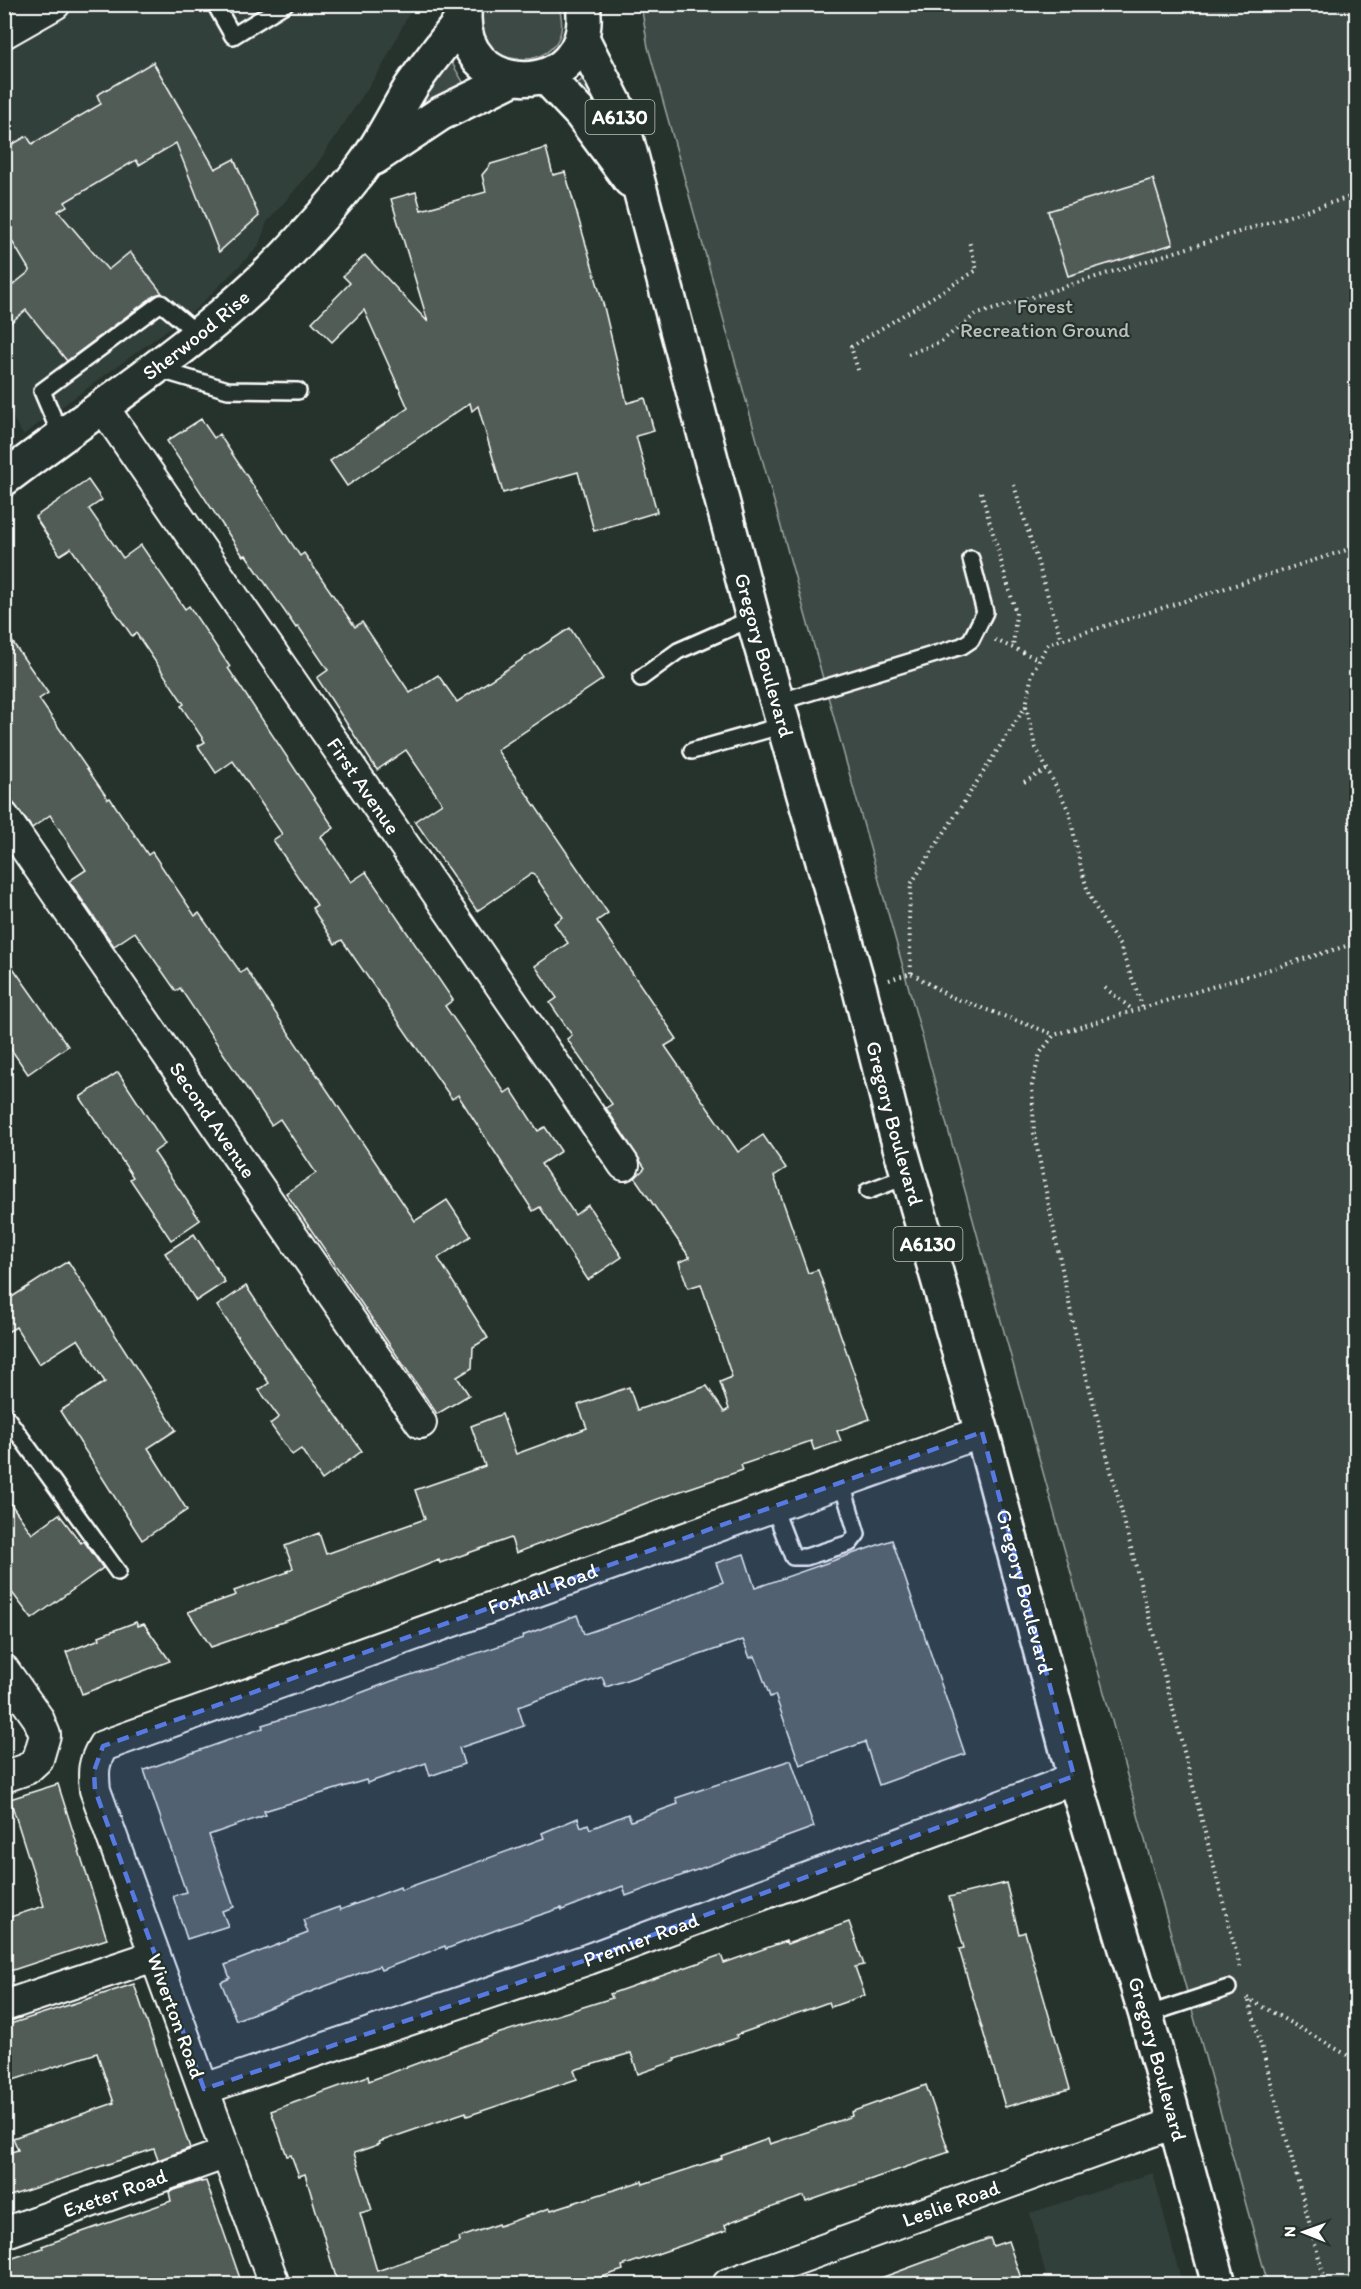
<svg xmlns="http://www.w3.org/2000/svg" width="1361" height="2289" viewBox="0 0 1361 2289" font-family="Itim,sans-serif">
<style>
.built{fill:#333f3a}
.green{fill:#3e4944;stroke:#9ea4a2;stroke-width:1.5}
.building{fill:#515c57;stroke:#fff;stroke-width:1.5}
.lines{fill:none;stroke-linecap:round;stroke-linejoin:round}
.lane-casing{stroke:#fff;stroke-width:20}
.street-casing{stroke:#fff;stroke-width:34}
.secondary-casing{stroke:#fff;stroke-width:38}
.primary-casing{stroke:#fff;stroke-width:38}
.path{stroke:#fff;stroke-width:4;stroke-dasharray:1.5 4.5;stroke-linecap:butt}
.lane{stroke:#26332d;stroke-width:15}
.street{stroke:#26332d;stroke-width:30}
.secondary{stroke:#26332d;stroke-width:33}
.primary{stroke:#26332d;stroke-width:33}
.marked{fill:#567ae2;fill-opacity:0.2;stroke:#567ae2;stroke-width:4.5;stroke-dasharray:12 8;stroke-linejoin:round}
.labels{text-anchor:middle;stroke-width:4.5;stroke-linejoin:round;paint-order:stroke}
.shield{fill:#26332d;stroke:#bec2c0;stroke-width:1.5}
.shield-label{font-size:20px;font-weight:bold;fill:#fff}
.park-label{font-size:21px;fill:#bbbfbe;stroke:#26332d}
.street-label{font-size:21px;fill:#fff;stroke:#26332d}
</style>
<rect width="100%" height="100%" fill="#26332d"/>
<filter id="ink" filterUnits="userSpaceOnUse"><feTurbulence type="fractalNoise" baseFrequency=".0167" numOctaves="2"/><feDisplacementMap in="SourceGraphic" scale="12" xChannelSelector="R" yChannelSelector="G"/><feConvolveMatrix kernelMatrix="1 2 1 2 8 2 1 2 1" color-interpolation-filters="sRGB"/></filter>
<g filter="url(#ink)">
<!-- built -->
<g class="built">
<path d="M5 5H413L383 65 315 167 267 222 258 247 197 308 23 435 5 405Z"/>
<path d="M1153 2173 1182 2284H1048L1030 2213Z"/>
</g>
<!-- green -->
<g class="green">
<path d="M484 5H558C584 78 458 76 484 5Z"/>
<path d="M641 5H1356V2284H1268L648 47Z"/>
<path d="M448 56 467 89 410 113Z"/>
<path d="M592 72 620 146 570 89Z"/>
</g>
<!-- building -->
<g class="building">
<path d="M153 62 215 169 234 159 259 216 219 252 176 143 139 165 136 160 65 202 67 206 58 211 108 270 130 252 162 293 155 295 67 361 26 310 4 328V292L30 271 4 228V149L27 136 32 144 101 104 97 95Z"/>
<path d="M546 148 553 175 565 172 604 307 627 403 645 398 654 431 636 436 657 512 594 531 578 472 503 493 478 406 472 411 470 403 347 486 330 461 408 408 364 310 332 342 312 322 350 283 343 276 365 255 428 322 391 199 416 192 421 210 486 192 482 175 491 164Z"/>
<path d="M1153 179 1173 244 1068 276 1048 211Z"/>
<path d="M201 419 214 438 219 434 300 556 304 553 355 627 362 622 410 693 438 675 457 702 570 628 603 679 497 750 608 913 597 921 677 1039 665 1046 738 1152 763 1135 786 1168 774 1176 808 1273 818 1270 870 1419 837 1431 841 1441 814 1450 811 1441 741 1465 743 1470 657 1499 516 1553 511 1538 440 1563 439 1560 289 1620 211 1647 188 1612 236 1595 234 1591 288 1572 287 1571 293 1568 285 1546 319 1533 326 1554 425 1519 415 1490 485 1466 471 1426 502 1414 516 1454 587 1428 578 1405 629 1387 637 1410 707 1386 724 1412 729 1409 720 1382 732 1377 701 1284 688 1288 679 1262 690 1258 635 1178 645 1168 606 1108 612 1104 567 1039 572 1035 550 1003 557 998 535 966 568 943 554 923 563 917 533 873 477 911 415 821 442 803 406 750 377 770 317 678 328 670 298 626 296 628 246 555 243 556 167 441Z"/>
<path d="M88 480 102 500 89 509 123 558 141 545 185 609 189 606 230 667 228 668 334 828 321 837 351 882 366 872 453 1000 445 1006 505 1093 511 1089 538 1131 545 1127 561 1151 541 1164 575 1215 588 1205 622 1257 588 1280 540 1207 533 1211 458 1095 452 1099 342 940 335 944 312 908 317 905 273 840 282 834 233 761 216 773 198 746 205 742 181 706 184 704 136 633 132 636 71 548 60 555 35 517Z"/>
<path d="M4 630 48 693 39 699 108 799 110 798 148 855 152 852 195 916 199 913 241 973 246 969 415 1221 447 1200 471 1236 438 1258 488 1338 473 1347 472 1368 457 1377 469 1395 437 1414 286 1193 316 1173 280 1119 271 1125 180 988 176 991 135 932 114 946 69 881 86 870 50 815 32 828 4 790Z"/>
<path d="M4 955 68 1046 28 1074 4 1039Z"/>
<path d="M118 1072 165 1144 154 1152 200 1220 171 1240 130 1179 133 1177 80 1097Z"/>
<path d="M194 1234 225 1282 196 1301 165 1253Z"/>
<path d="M68 1261 176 1430 148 1448 187 1510 142 1540 60 1411 105 1382 78 1339 39 1364 16 1327 4 1334V1302Z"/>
<path d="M246 1286 287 1347 362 1451 322 1480 301 1449 292 1455 270 1424 279 1417 259 1390 269 1383 217 1306Z"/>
<path d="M4 1494 32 1534 59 1514 81 1543 84 1541 103 1568 32 1619 4 1582Z"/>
<path d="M892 1540 965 1754 879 1785 865 1742 800 1765 775 1695 770 1697 755 1656 750 1658 743 1640 606 1687 602 1677 518 1707 524 1726 459 1748 464 1764 430 1776 426 1763 367 1783 366 1780 264 1811 266 1815 209 1835 234 1907 222 1911 228 1926 187 1939 173 1896 186 1892 144 1770 263 1728 262 1725 334 1703 392 1681 523 1638 522 1636 577 1615 584 1634 631 1618 723 1582 716 1563 744 1554 755 1588Z"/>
<path d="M136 1622 138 1626 144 1624 170 1661 82 1694 66 1652 100 1639 99 1636Z"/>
<path d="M791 1760 814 1827 626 1896 623 1886 562 1910 561 1908 504 1927 446 1949 445 1946 381 1970 379 1966 236 2020 221 1982 230 1978 225 1965 308 1933 303 1920 339 1907 340 1910 400 1887 401 1890 544 1838 542 1833 578 1818 581 1827 588 1824 590 1829 628 1814 631 1821 678 1804 676 1798Z"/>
<path d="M58 1784 107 1939 4 1973V1919L44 1906 10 1799Z"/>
<path d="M1006 1883 1019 1934 1025 1932 1070 2089 1005 2107 959 1949 964 1948 949 1897Z"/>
<path d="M849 1922 864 1965 855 1967 865 1995 831 2007 829 2002 736 2035 737 2038 675 2059V2061L638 2074 631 2053 574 2070 577 2079 467 2116 466 2112 379 2142 380 2144 354 2153 372 2210 360 2213 377 2271 460 2242 459 2238 498 2224 499 2226 550 2208 551 2210 642 2181 643 2184 722 2158 721 2156 768 2139 770 2144 813 2130 852 2116 851 2112 926 2085 949 2152 806 2202 804 2196 730 2222 725 2225 727 2230 622 2266 623 2270 587 2282 585 2276 562 2284H338L305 2174 299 2176 291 2155 287 2156 271 2111 368 2076 369 2081 497 2034 612 1998 610 1994 721 1955 724 1963 786 1941 787 1944Z"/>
<path d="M134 1984 190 2148 158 2160 154 2149 4 2198V2154L18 2150 13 2138 114 2103 97 2053 4 2083V2026Z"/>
<path d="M201 2181V2182L206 2181 242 2284H4V2261L43 2248 42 2246 171 2201 169 2192Z"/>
<path d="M990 2238 993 2246 1008 2241 1023 2284H871L870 2282Z"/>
</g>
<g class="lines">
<!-- lane casing -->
<g class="lane-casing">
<g id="lane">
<path d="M215 4 233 36 285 4"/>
<path d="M157 369 228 390 298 391"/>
<path d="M61 436 42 391 161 303 198 334"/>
<path d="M641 678 678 651 753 618"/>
<path d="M778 702 962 646 971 640 985 612 971 559"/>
<path d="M692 751 784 725"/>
<path d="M868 1191 908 1176"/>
<path d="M4 1414 118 1572"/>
<path d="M774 1508 793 1557H806L850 1543 857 1534 842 1484"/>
<path d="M1146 2015 1228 1988"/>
</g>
</g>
<!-- street casing -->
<g class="street-casing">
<g id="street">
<path d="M4 33 55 4"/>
<path id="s1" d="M103 407 624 1165"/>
<path id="s2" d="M4 817 421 1423"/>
<path d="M4 1670 38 1718 45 1735 38 1759 27 1769 4 1777"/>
<path d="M4 2006 154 1956"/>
<path id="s3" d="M204 2089 589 1959 1052 1787 1074 1776"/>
<path id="s4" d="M4 2233 227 2153"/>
<path id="s5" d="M274 2284 95 1790C93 1771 93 1763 103 1746L982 1432"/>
<path id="s6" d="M728 2284 1175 2123"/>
</g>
</g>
<!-- secondary casing -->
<g class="secondary-casing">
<g id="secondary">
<path d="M374 158 440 114 512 79"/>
<path id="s7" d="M4 479C106 401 219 332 305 235 325 213 346 190 364 165 382 141 395 113 411 87 427 63 446 41 463 18"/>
</g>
</g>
<!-- primary casing -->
<g class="primary-casing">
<g id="primary">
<path d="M465 4C451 104 598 103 583 4"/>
<path id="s8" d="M582 38 618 109 632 159 753 618 860 990 894 1126 982 1432 1074 1776 1146 2015 1219 2284"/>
<path d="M545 76 581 114 630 180"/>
</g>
</g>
<!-- path -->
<g class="path">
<path d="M908 354 939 343 975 315 1356 195"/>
<path d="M858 370 851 347 977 270 969 241"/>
<path d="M1014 485 1061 639"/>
<path d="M981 492 1016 613 1013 648"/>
<path d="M995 640 1038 659"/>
<path d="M1026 706 1036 748 1069 811 1081 868 1089 895 1102 919 1120 946 1143 1008"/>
<path d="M1024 782 1048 769"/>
<path d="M911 973 909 916 911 884 1026 706 1032 673 1048 644 1356 547"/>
<path d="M889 980 911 973 949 996 1053 1034"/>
<path d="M1105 988 1133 1010"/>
<path d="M1240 1967 1075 1332 1034 1133 1032 1085 1040 1053 1054 1035 1356 943"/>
<path d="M1247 1998 1356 2060"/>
<path d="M1249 2001 1326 2284"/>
</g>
<!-- lane -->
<use href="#lane" class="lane"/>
<!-- street -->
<use href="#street" class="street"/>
<!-- secondary -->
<use href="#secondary" class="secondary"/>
<!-- primary -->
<use href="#primary" class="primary"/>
</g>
</g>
<!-- marked area -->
<path class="marked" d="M982 1432 1074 1776 589 1959 204 2089 95 1790 94 1771 103 1746Z"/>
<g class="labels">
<!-- shield labels -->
<g class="shield">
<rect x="585.5" y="100" width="69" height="34" rx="4.5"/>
<rect x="893.5" y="1227" width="69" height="34" rx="4.5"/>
</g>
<g class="shield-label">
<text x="620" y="124">A6130</text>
<text x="928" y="1251">A6130</text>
</g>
<!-- park labels -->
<g class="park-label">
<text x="1045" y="313">Forest<tspan x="1045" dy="24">Recreation Ground</tspan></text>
</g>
<!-- street labels -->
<g class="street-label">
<text dy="7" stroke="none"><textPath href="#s7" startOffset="240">Sherwood Rise</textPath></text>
<text dy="7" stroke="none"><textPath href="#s8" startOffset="645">Gregory Boulevard</textPath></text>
<text dy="7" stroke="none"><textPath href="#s1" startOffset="460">First Avenue</textPath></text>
<text dy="7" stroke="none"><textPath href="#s2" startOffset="368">Second Avenue</textPath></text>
<text dy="7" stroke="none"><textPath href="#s8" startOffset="1131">Gregory Boulevard</textPath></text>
<text dy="7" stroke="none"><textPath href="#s5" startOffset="1038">Foxhall Road</textPath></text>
<text dy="7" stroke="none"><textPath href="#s8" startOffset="1617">Gregory Boulevard</textPath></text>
<text dy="7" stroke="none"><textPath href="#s3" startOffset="462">Premier Road</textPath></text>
<text transform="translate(176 2016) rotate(70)" y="7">Wiverton Road</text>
<text dy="7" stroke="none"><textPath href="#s8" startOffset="2103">Gregory Boulevard</textPath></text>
<text dy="7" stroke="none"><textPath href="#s4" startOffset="118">Exeter Road</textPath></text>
<text dy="7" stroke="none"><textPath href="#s6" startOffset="237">Leslie Road</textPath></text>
</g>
</g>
<!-- margin -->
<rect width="1361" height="2289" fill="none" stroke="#26332d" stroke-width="24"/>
<rect x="12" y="12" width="1337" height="2265" fill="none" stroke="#fff" stroke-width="2" filter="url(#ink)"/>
<!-- north arrow -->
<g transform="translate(1304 2232) rotate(271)" stroke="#26332d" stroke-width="4.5" paint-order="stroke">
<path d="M0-4.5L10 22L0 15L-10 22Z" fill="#ffffff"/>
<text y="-9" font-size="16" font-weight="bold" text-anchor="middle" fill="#ffffff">N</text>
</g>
</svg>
